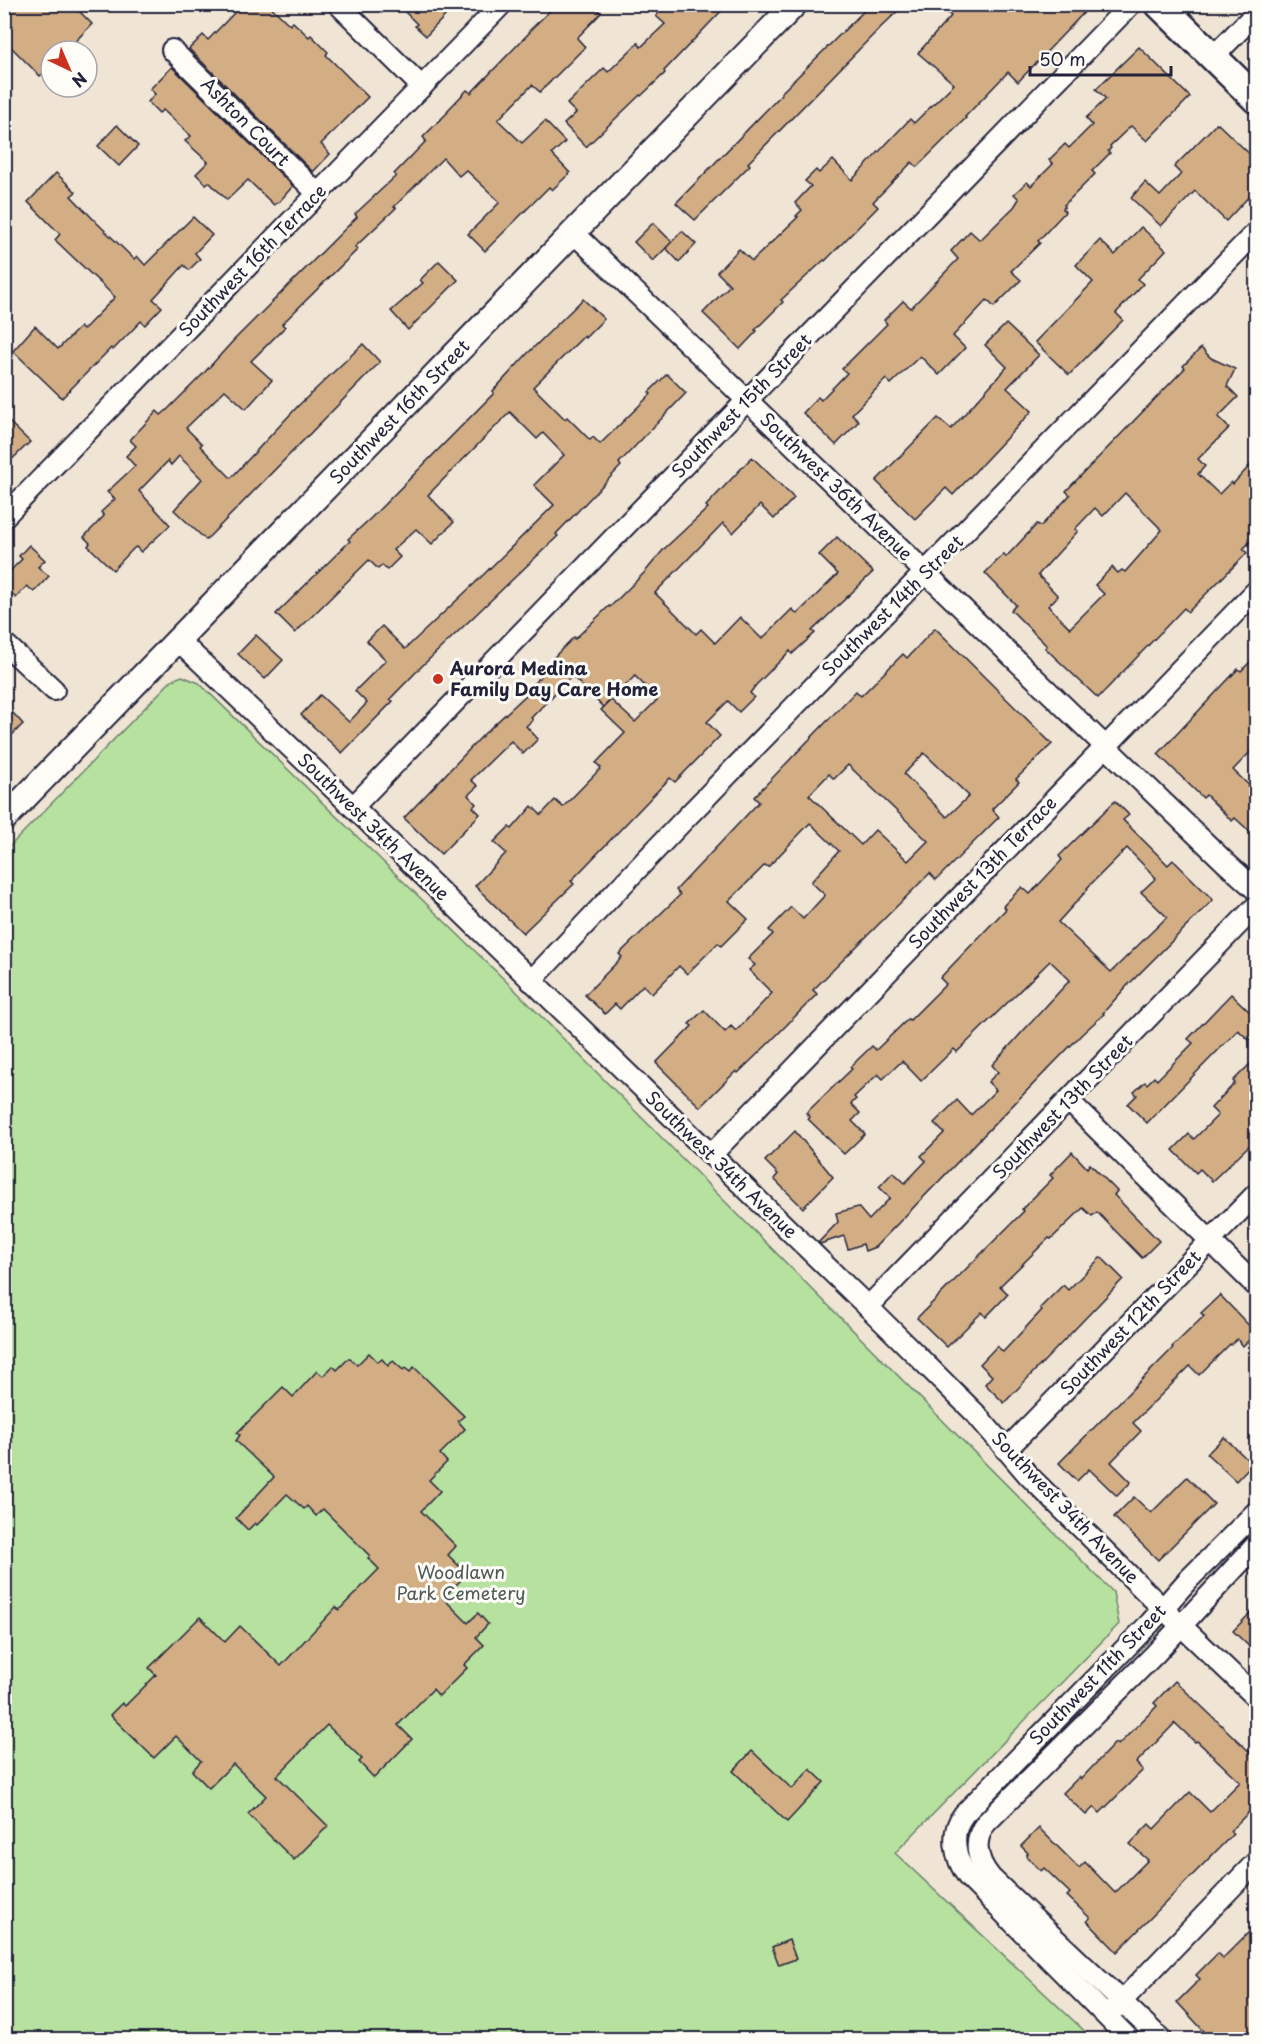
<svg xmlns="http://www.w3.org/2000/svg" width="1261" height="2044" viewBox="0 0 1261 2044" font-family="'Playpen Sans',sans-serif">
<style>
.green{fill:#b6e19f;stroke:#6c826d;stroke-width:1.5}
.building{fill:#d3ae85;stroke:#22223b;stroke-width:1.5;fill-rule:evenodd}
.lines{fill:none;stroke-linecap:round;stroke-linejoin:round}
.minor-casing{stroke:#22223b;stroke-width:24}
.tertiary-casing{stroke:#22223b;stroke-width:28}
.secondary-casing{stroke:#22223b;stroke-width:32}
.minor{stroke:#fdfcf7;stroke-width:20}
.tertiary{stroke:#fdfcf7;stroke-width:24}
.secondary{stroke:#fdfcf7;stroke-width:27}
.poi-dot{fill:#c8321e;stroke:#fdfcf7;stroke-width:2}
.labels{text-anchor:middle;stroke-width:6;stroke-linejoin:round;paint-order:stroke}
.street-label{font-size:18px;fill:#22223b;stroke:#fdfcf7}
.poi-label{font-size:18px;font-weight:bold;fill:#22223b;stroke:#fdfcf7;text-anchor:start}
.park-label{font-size:18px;fill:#4e5b59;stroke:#fdfcf7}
</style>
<rect width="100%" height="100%" fill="#f0e5d5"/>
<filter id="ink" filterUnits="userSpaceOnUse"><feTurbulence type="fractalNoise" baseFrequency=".0167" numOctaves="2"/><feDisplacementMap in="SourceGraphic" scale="12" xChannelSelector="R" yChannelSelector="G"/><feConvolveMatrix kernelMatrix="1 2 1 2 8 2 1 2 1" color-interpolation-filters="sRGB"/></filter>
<g filter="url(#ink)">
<!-- green -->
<path class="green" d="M182 676 199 683 509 984 1113 1592 1119 1624 895 1853 1093 2039H5L4 852 172 680Z"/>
<!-- building -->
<g class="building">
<path d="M4 4H72L92 24 66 51H51V66L40 76 4 40Z"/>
<path d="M227 4H268L290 25 293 22 309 37 311 35 328 52 326 55 368 97 321 144 330 154 313 172 189 49 203 35 208 40 235 12Z"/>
<path d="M397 4H432L445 16 426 36 415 26 417 24Z"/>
<path d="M557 4H592L601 13 577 38 585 47 540 92 532 85 498 120 522 143 545 121 565 142 552 154 570 173 552 190 549 187 485 251 468 234 500 202 466 170 459 176 443 158 394 207 396 208 355 247 358 249 282 324 285 327 251 361 272 380 246 409 225 390 186 428 202 444 200 446 231 478 298 406 363 344 380 362 206 540 174 510 202 479 179 456 171 465 168 461 139 491 170 525 141 552 136 547 134 548 113 570 88 546 90 543 84 537 104 516 101 512 115 499 107 492 135 466 126 456 136 446 130 440 157 411 161 415 167 410 204 373 233 341 357 217 355 214 396 176 394 174 426 141 423 137 448 112 447 111 467 90 471 93 530 32 529 31Z"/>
<path d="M667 4H728L664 71 665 73 641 96 640 95 586 147 564 124 576 113 567 104 604 68 608 72 638 43 641 47 665 24 656 16Z"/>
<path d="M871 4H905L878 30 748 163 750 165 695 220 676 203 782 94 781 93Z"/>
<path d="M938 4H1092L1018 82 1008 72 965 117 966 118 917 167 912 162 873 202 878 207 825 261 824 260 781 300 783 302 755 330 757 331 740 349 703 313 730 285 717 272 739 249 752 261 798 217 796 216 802 210 795 203 811 186 805 181 816 170 819 173 833 160 852 180 910 119 914 123 954 84 918 53 951 16Z"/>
<path d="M1139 47 1190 97 1147 141 1131 126 1110 146 1111 148 1108 151 1110 153 1092 171 1095 174 1064 205 1065 206 1063 209 1065 212 1038 241 1040 243 1011 271 1021 280 994 307 987 300 953 336 965 348 939 375 920 356 891 384 886 379 852 414 859 421 836 445 803 413 818 397 821 400 847 373 842 369 887 324 884 320 903 301 911 308 958 259 951 251 970 231 980 240 1014 207 1019 199 1014 194 1027 182 1031 186 1053 164 1049 160 1065 144 1069 148 1092 125 1086 118 1106 99 1096 89Z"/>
<path d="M172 67 293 186 279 202 274 205 248 180 227 200 209 182 206 184 196 174 208 162 185 141 191 136 163 110 159 113 148 102 155 94 150 89Z"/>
<path d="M1217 123 1257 161V188L1226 221 1195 191 1161 226 1131 198 1145 182 1160 196 1181 174 1174 167Z"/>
<path d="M117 125 138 146 119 166 98 146Z"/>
<path d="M56 173 76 192 71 196 97 223 134 259 137 256 145 265 193 217 212 235 195 253 200 259 189 270 184 265 153 299 162 307 145 325 141 321 113 350 111 348 62 398 13 351 35 326 58 349 80 327 83 330 115 297 55 240 60 234 28 202Z"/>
<path d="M653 223 672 242 653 261 634 242Z"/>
<path d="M1141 227 1166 250 1138 279 1143 284 1116 313 1123 320 1069 375 1035 342 1093 282 1076 265 1100 240 1115 255Z"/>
<path d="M682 231 696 244 679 262 666 248Z"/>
<path d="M439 261 458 280 408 330 391 311 423 283 420 280Z"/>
<path d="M583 299 604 319 585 338 584 336 533 387 565 419 567 417 590 440 593 437 600 444 651 394 649 392 667 374 686 393 619 463 621 466 556 534 558 536 422 666 390 699 393 701 342 753 301 715 320 695 349 722 367 703 355 691 386 660 367 641 382 626 405 649 474 584 554 505 534 485 564 455 543 433 537 439 510 412 428 495 454 522 432 544 416 529 393 550 400 557 387 570 382 565 378 569 369 560 295 633 276 614 350 541 348 539 371 518 494 393 493 391 527 354Z"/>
<path d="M1006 324 1039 355 1007 388 1032 411 953 495 946 488 915 519 876 481 938 418 951 429 1007 367 985 345Z"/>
<path d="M1201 348 1211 358 1235 369 1227 386 1238 397 1218 417 1229 428 1198 459 1205 466 1198 474 1219 494 1231 482 1233 484 1257 458V535L1243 549 1247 553 1188 612 1184 608 1098 698 1045 648 1047 646 1011 610 1016 605 985 573 1004 554 1006 557 1037 524 1041 526 1070 495 1066 491 1185 368 1183 366ZM1125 493 1162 530 1125 572 1122 570 1118 573 1112 567 1095 585 1104 594 1070 628 1048 606 1058 596 1038 575 1078 531 1075 529 1095 508 1103 516Z"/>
<path d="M4 417 30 442 4 467Z"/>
<path d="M752 457 794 498 774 519 760 505 733 533 723 523 655 593 696 634 701 629 715 643 740 617 762 639 792 609 797 614 838 574 819 555 837 537 873 572 812 631 815 633 792 654 790 651 756 685 750 693 754 697 739 712 728 701 707 722 720 736 675 782 670 778 571 881 574 884 523 933 475 886 506 853 494 842 509 827 512 829 532 806 541 815 555 800 563 807 601 768 596 763 625 733 601 710 611 700 635 722 658 699 635 676 603 707 572 676 531 718 533 720 526 726 538 739 523 754 511 741 471 780 478 786 468 795 476 804 473 807 480 814 441 854 404 818 484 734 526 695 524 693 556 661 553 658 574 637 575 639 609 606 610 607 645 572 664 549 708 508 706 506Z"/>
<path d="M29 545 45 560 38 567 49 576 34 592 27 586 16 598 4 586V577L22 559 19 556Z"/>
<path d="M935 628 1052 744 1016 779 1019 782 992 809 999 817 936 880 930 873 813 990 817 994 772 1040 738 1073 736 1071 700 1107 656 1063 692 1026 689 1024 704 1010 725 1032 731 1026 736 1031 772 993 749 970 755 965 748 959 773 934 769 930 791 907 803 919 825 895 811 882 839 851 810 823 768 867 765 865 729 901 748 919 721 946 718 943 687 974 679 966 652 994 643 985 620 1009 615 1004 605 1014 585 995 622 957 619 954 680 895 676 890 759 802 754 797 856 691 861 696 903 654 907 658ZM924 753 969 796 947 817 904 774ZM848 765 928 841 908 861 875 830 861 845 809 795 829 774 834 779Z"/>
<path d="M256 635 283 660 265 679 238 654Z"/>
<path d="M1257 655V745L1233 770 1257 793V838L1235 818 1232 821 1206 795 1203 798 1158 754 1238 669 1241 671Z"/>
<path d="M13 713 23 724 4 743V720Z"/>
<path d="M1115 801 1129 815 1123 820 1168 865 1173 860 1213 900 1126 987 1103 1013 1104 1014 1082 1034 875 1247 865 1251 863 1244 848 1249 844 1236 820 1244 819 1242 838 1222 836 1213 858 1207 869 1220 890 1198 879 1187 893 1172 905 1183 926 1161 921 1156 944 1133 934 1123 957 1100 971 1115 996 1090 988 1082 998 1072 992 1065 1070 980 1050 961 957 1052 954 1049 921 1081 902 1061 883 1079 878 1074 854 1097 856 1099 851 1104 860 1113 852 1121 865 1134 844 1154 808 1119 810 1117 806 1113 852 1069 850 1067 872 1046 876 1050 908 1019 910 1020 946 984 940 978 1006 909 1003 906 1022 887 1030 894 1062 860 1059 856ZM1127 848 1156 878 1141 892 1167 917 1111 972 1058 922 1088 889 1087 888Z"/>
<path d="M1231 994 1257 1019V1047L1238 1030 1147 1123 1128 1104 1137 1095 1134 1092 1145 1082 1147 1084 1154 1077 1157 1080 1193 1043 1188 1039Z"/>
<path d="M1257 1057V1138L1212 1181 1200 1169 1196 1173 1173 1150 1189 1134 1194 1139 1218 1115 1211 1108 1235 1083 1233 1081Z"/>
<path d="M795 1131 833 1177 803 1208 774 1179 778 1174 765 1161Z"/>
<path d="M1072 1152 1087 1168 1090 1164 1117 1191 1114 1195 1159 1241 1142 1258 1097 1212 1092 1216 1083 1208 1051 1239 1049 1238 1000 1286 1008 1294 986 1317 982 1312 947 1347 917 1318 1024 1211 1022 1209 1053 1178 1050 1175Z"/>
<path d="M1101 1257 1123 1279 1004 1403 985 1384 992 1376 980 1364 997 1346 1003 1352 1042 1310 1040 1308 1063 1285 1068 1290Z"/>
<path d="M1220 1295 1256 1333 1243 1346 1237 1339 1231 1345 1230 1344 1199 1375 1190 1366 1133 1423 1141 1431 1111 1462 1131 1482 1117 1496 1089 1469 1077 1481 1059 1463 1173 1348 1172 1347 1204 1316 1201 1313Z"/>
<path d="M369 1353 378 1362 382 1359 388 1366 393 1361 403 1370 405 1368 410 1372 414 1367 464 1416 458 1421 465 1429 440 1454 447 1462 429 1480 440 1491 421 1511 456 1546 448 1555 467 1574 443 1598 468 1623 478 1613 488 1624 476 1637 484 1645 464 1665 467 1668 439 1696 433 1689 398 1725 412 1739 374 1778 359 1762 362 1759 327 1725 277 1776 328 1826 294 1860 248 1814 266 1796 233 1764 209 1788 192 1771 201 1761 176 1736 154 1758 110 1715 122 1703 125 1706 156 1675 149 1668 200 1617 225 1642 240 1626 281 1666 336 1607 339 1610 379 1569 368 1558 370 1556 323 1509 316 1516 307 1506 304 1509 287 1494 257 1525 255 1523 248 1530 236 1518 274 1477 236 1441 240 1435 237 1433 283 1387 293 1397 317 1371 323 1376 333 1366 337 1370 349 1358 357 1365Z"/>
<path d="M1224 1437 1252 1464 1236 1481 1207 1454Z"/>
<path d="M1187 1477 1214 1504 1158 1560 1114 1517 1134 1497 1151 1513Z"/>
<path d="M1257 1606V1654L1233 1631Z"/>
<path d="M1175 1681 1257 1759V1804L1230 1831 1233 1834 1117 1952 1087 1921 1090 1918 1067 1896 1070 1893 1044 1868 1041 1871 1026 1856 1028 1853 1021 1846 1039 1828 1079 1868 1085 1862 1115 1893 1148 1860 1130 1844 1149 1824 1154 1829 1190 1792 1210 1812 1240 1782 1197 1741 1195 1742 1175 1723 1136 1763 1143 1770 1100 1813 1094 1807 1086 1815 1063 1793 1079 1777 1081 1779 1115 1743 1118 1745 1157 1706 1154 1703Z"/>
<path d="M752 1751 792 1789 810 1769 824 1782 787 1822 733 1771Z"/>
<path d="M1257 1924V2040H1212L1177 2002 1200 1979 1196 1975 1218 1953 1223 1958Z"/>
<path d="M789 1940 796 1959 779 1965 772 1947Z"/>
</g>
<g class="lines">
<!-- minor casing -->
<g class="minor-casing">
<g id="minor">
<path d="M338 4 422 87"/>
<path d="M172 50 318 194"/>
<path d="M1213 57 1256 13"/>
<path d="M574 233 1226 863 1256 890"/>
<path d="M4 517 502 4"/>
<path d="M179 641 353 807 868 1307 975 1413 1029 1476 1151 1597 1256 1697"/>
<path d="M4 643 54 690"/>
<path d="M353 807 1131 4"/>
<path d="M531 981 680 824 1256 232"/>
<path d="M1069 1101 1256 1286"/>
<path d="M711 1155 1256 591"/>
<path d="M868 1307 1256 906"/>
<path d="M1006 1450 1256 1194"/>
<path d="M1113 2010 1256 1862"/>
<path d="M1130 2040 968 1877C955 1859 949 1833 964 1814L1150 1623 1188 1580 1256 1512"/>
<path d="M1162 2040 991 1878C977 1861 972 1841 986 1823L1155 1654 1256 1545"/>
</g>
</g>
<!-- tertiary casing -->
<g class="tertiary-casing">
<path id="tertiary" d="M4 819 795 4"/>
</g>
<!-- secondary casing -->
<g class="secondary-casing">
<path id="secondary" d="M1159 4 1256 99"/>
</g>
<!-- minor -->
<use href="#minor" class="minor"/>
<!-- tertiary -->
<use href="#tertiary" class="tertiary"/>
<!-- secondary -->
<use href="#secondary" class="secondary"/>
</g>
</g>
<!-- markers -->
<circle class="poi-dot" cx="438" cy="679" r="6"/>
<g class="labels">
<!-- street labels -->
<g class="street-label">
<text transform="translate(245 122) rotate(45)" y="6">Ashton Court</text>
<text transform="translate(253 261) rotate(-46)" y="6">Southwest 16th Terrace</text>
<text transform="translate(742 406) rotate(-46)" y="6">Southwest 15th Street</text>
<text transform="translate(400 412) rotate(-46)" y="6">Southwest 16th Street</text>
<text transform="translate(836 487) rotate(44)" y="6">Southwest 36th Avenue</text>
<text transform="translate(893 606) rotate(-45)" y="6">Southwest 14th Street</text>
<text transform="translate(373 827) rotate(44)" y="6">Southwest 34th Avenue</text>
<text transform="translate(983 873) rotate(-46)" y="6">Southwest 13th Terrace</text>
<text transform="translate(1063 1107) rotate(-46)" y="6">Southwest 13th Street</text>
<text transform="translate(721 1165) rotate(44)" y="6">Southwest 34th Avenue</text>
<text transform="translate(1131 1323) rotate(-46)" y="6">Southwest 12th Street</text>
<text transform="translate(1065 1508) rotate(46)" y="6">Southwest 34th Avenue</text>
<text transform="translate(1098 1675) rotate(-46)" y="6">Southwest 11th Street</text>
</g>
<!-- poi labels -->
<g class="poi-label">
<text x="450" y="675">Aurora Medina<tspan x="450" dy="21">Family Day Care Home</tspan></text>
</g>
<!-- park labels -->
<g class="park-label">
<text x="461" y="1579">Woodlawn<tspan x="461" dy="21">Park Cemetery</tspan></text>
</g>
</g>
<!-- margin -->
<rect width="1261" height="2044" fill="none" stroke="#fdfcf7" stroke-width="24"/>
<rect x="12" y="12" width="1237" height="2020" fill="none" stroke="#22223b" stroke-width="2" filter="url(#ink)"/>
<!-- north arrow -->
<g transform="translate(69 69) rotate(136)"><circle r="28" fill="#fdfcf7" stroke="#a5a5ac" stroke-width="1.5"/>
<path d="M0-4.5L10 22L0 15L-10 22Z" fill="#c8321e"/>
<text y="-9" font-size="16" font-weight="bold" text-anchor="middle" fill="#22223b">N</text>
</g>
<!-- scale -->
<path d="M1030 66v9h141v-9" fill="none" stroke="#22223b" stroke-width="3"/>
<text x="1039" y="66" font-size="18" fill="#22223b" stroke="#fdfcf7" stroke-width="4.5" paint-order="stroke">50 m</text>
</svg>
